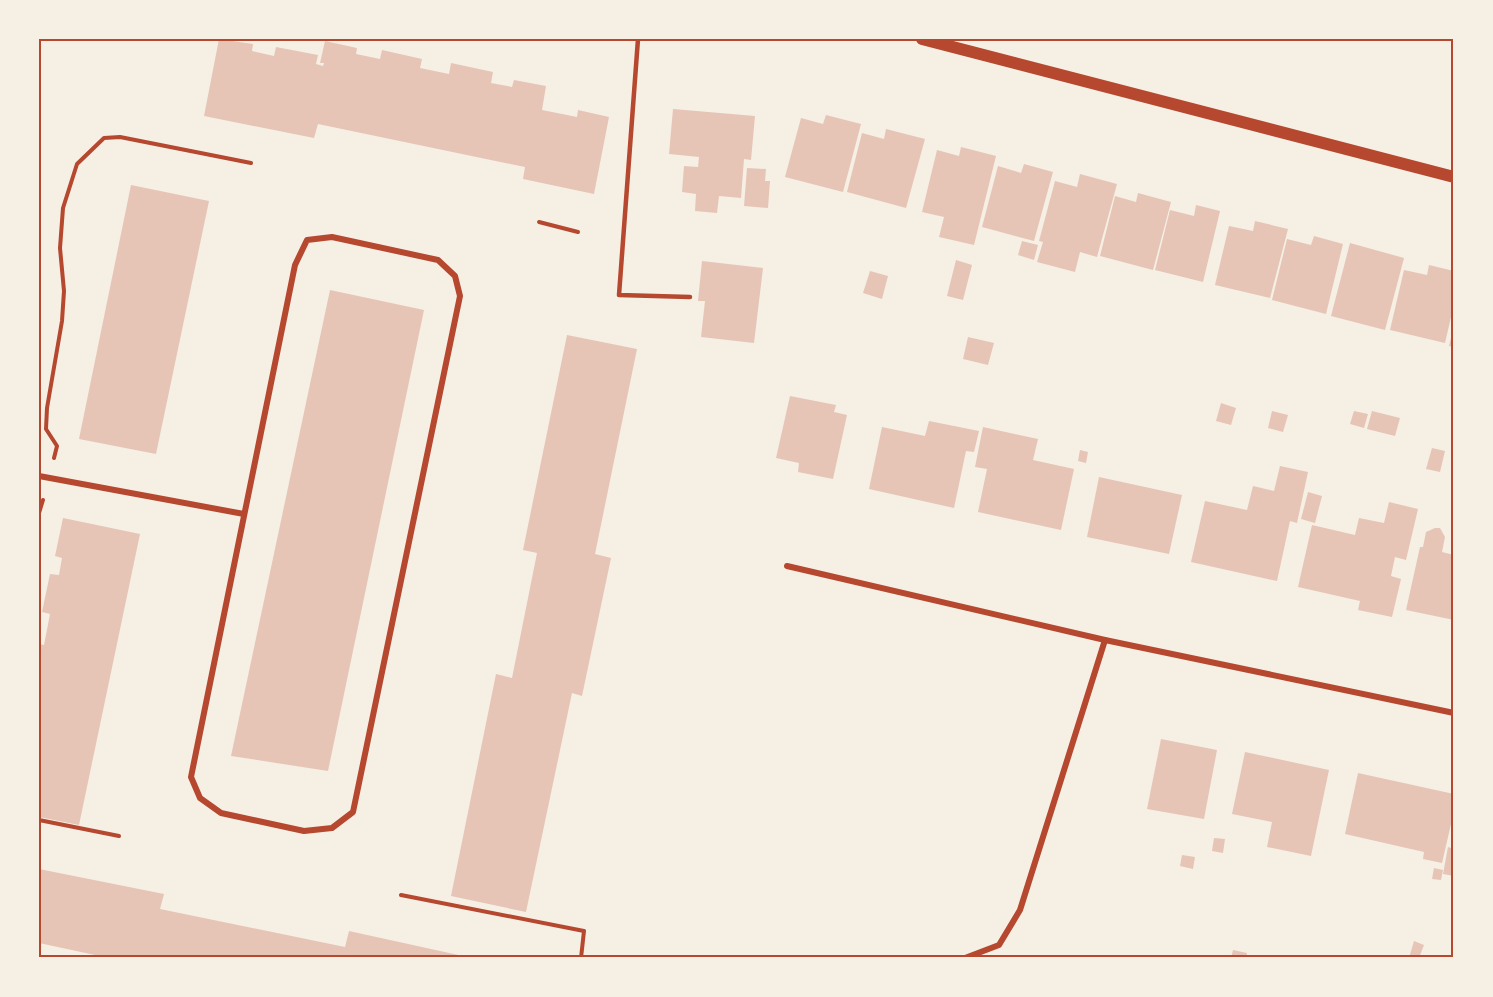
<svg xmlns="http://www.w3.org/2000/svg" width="1493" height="997" viewBox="0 0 1493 997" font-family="'Titillium Web',sans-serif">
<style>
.building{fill:#e6c5b7}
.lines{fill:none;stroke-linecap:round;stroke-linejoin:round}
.path{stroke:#b5482f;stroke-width:4}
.service{stroke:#b5482f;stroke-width:4.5}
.minor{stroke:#b5482f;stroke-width:6}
.secondary{stroke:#b5482f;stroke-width:12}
.neatline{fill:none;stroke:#b5482f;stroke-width:2}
</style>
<rect width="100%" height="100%" fill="#f6efe4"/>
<!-- building -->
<g class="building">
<path d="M219 39 253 44 252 51 274 56 276 47 318 55 316 64 323 66 324 63H320L325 41 357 48 356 54 380 59 382 50 422 59 420 68 449 74 451 63 493 72 491 83 512 87 514 80 546 86 542 110 577 117 578 110 609 117 594 194 523 179 525 167 318 124 314 138 204 116Z"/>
<path d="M673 109 755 116 751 160 744 159 741 198 719 196 717 213 695 211 696 194 682 192 684 166 698 167 699 157 669 154Z"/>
<path d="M826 115 861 124 843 192 785 177 801 118 823 124Z"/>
<path d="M886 129 925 139 906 208 847 192 862 133 884 139Z"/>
<path d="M961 147 996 156 974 245 939 237 944 217 922 212 937 150 959 156Z"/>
<path d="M1024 164 1053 172 1034 241 982 227 998 166 1021 173Z"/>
<path d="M747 168 766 169 765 181H770L768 208 744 206Z"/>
<path d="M1080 174 1117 184 1097 257 1080 252 1075 272 1037 262 1043 242 1039 241 1055 181 1077 187Z"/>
<path d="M131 185 209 201 156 454 79 439Z"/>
<path d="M1138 193 1171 202 1153 270 1100 256 1115 196 1136 202Z"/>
<path d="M1196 205 1220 211 1203 282 1155 270 1170 210 1194 216Z"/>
<path d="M1255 221 1288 229 1270 298 1215 285 1229 226 1253 231Z"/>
<path d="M1314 236 1343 244 1326 314 1272 300 1287 239 1311 245Z"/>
<path d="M1022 241 1038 245 1034 260 1018 255Z"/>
<path d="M1350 243 1404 258 1385 330 1331 316Z"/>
<path d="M956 260 972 265 963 300 947 296Z"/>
<path d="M702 261 763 268 754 343 701 337 705 301H698Z"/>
<path d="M1429 265 1454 271V304L1445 343 1390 330 1404 270 1427 275Z"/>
<path d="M870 271 888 276 882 299 863 293Z"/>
<path d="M330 290 424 310 328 771 231 756Z"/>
<path d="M1453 330H1454V347L1449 346Z"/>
<path d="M567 335 637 349 595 554 611 558 582 696 572 693 526 912 451 896 496 674 512 678 537 553 523 550Z"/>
<path d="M968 337 994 343 988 365 963 359Z"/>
<path d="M790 396 836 405 834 412 847 415 833 479 798 472 799 463 776 458Z"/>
<path d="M1221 403 1236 408 1231 425 1216 421Z"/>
<path d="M1272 411 1288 415 1283 432 1268 428Z"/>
<path d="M1354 411 1368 414 1364 428 1350 424Z"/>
<path d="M1372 411 1400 418 1395 436 1367 429Z"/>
<path d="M929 421 979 431 974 452 966 451 954 508 869 489 882 427 925 436Z"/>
<path d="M983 427 1038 439 1033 460 1074 469 1061 530 978 512 987 469 975 467Z"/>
<path d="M1432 448 1445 451 1440 472 1426 469Z"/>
<path d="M1080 450 1088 452 1086 463 1078 461Z"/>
<path d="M1280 466 1308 472 1297 523 1290 521 1277 581 1191 562 1205 501 1247 510 1253 486 1274 491Z"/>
<path d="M1099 477 1182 495 1169 554 1087 537Z"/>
<path d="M1308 492 1322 496 1315 523 1301 519Z"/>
<path d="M1389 502 1418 509 1406 560 1395 557 1391 576 1401 579 1392 617 1358 610 1360 601 1298 587 1312 525 1355 535 1359 518 1384 523Z"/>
<path d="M63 518 140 534 79 825 39 817V644L44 645 50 614 42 612 50 574 59 575 62 558 55 556Z"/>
<path d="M1435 528H1440L1445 537 1442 552 1454 555V620L1406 610 1420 547H1423L1426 532Z"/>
<path d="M1161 739 1217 750 1204 819 1147 809Z"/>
<path d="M1245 752 1329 770 1311 856 1267 847 1272 822 1232 814Z"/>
<path d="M1358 773 1454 794V811L1442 863 1423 859 1424 852 1345 834Z"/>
<path d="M1214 838 1225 839 1223 853 1212 851Z"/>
<path d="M1448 847 1454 849V876L1443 874Z"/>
<path d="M1182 855 1195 857 1193 869 1180 866Z"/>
<path d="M1434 868 1443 870 1441 880 1432 879Z"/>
<path d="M39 869 164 894 160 909 345 947 349 931 472 958H109L39 943Z"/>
<path d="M1414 941 1424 945 1419 958H1409Z"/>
<path d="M1233 950 1247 953 1246 958H1231Z"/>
</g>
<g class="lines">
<!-- path -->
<g class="path">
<path d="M539 222 578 232"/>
<path d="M54 458 57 446 46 429 47 408 62 321 64 291 60 248 63 208 77 164 104 138 120 137 251 163"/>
<path d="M39 513 43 500"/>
<path d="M39 820 119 836"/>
<path d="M401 895 584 931 581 958"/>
</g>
<!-- service -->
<path class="service" d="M638 39 619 295 690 297"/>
<!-- minor -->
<g class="minor">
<path d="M332 237 438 260 455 276 460 296 353 812 332 828 304 831 221 813 200 798 191 777 295 265 307 240Z"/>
<path d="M39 476 244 514"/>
<path d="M787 566 1105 640 1020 910 999 945 965 958"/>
<path d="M1105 640 1454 713"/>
</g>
<!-- secondary -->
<path class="secondary" d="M922 39 1454 177"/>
</g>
<!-- border -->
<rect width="1493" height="997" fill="none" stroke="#f6efe4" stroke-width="81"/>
<rect x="40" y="40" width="1412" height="916" class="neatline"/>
</svg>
